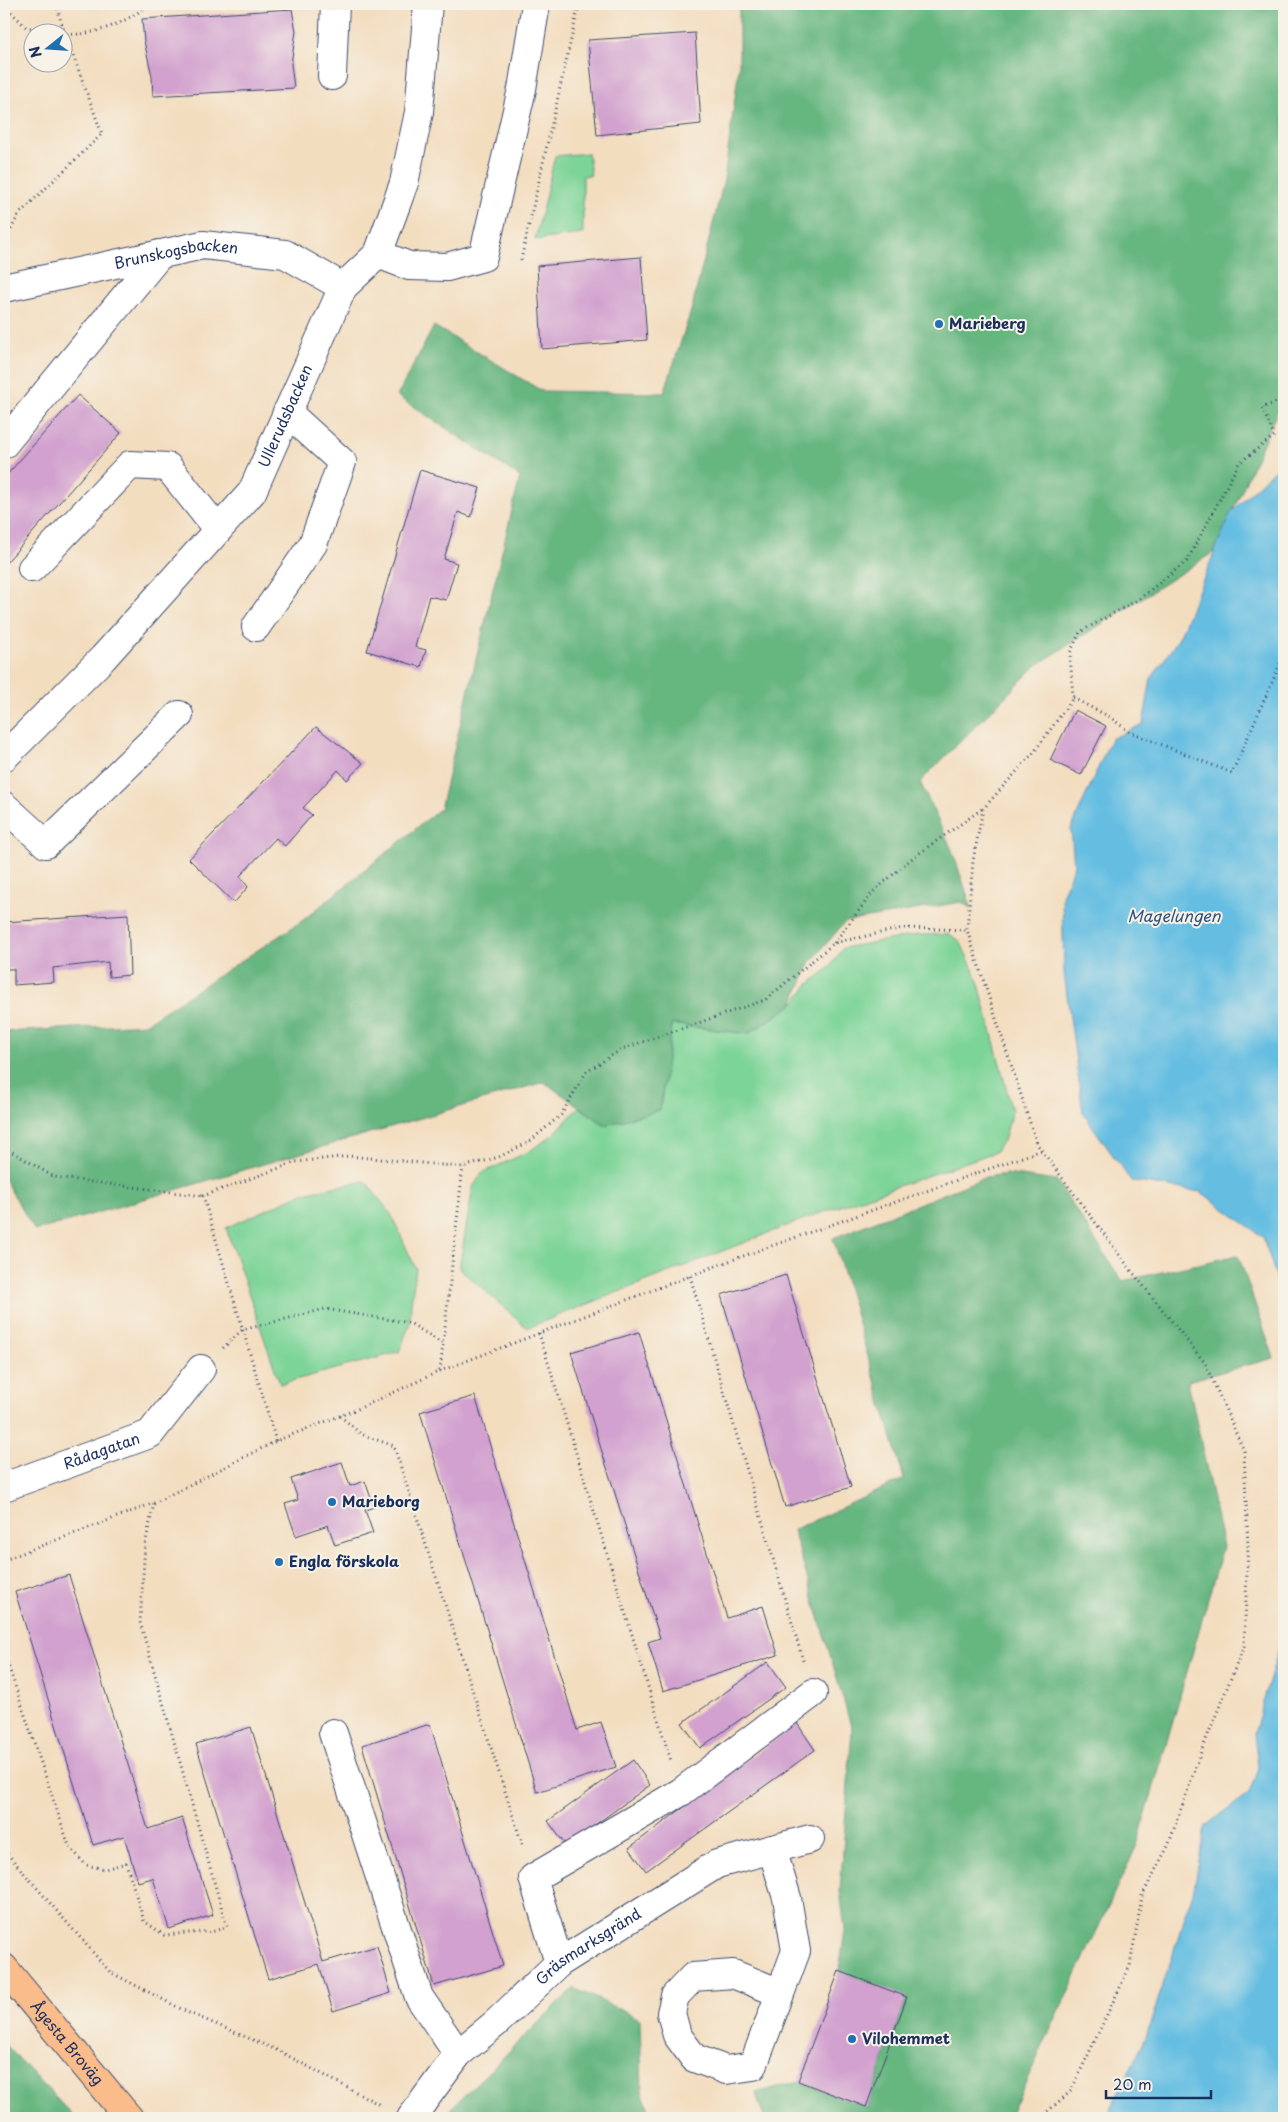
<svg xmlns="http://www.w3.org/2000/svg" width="1288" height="2122" viewBox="0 0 1288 2122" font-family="'Playpen Sans',sans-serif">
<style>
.green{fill:#7dd498;stroke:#4c827b}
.forest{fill:#66b680;stroke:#40726f}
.water{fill:#65bee2;stroke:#4076a0}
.building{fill:#d2a1cf}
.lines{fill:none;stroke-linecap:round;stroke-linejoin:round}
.minor-casing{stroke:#3b496d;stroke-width:30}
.major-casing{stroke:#3b496d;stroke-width:30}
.path{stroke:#3b496d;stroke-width:3;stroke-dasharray:1 4;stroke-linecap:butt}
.minor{stroke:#fff;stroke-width:28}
.major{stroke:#f9bc8a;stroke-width:28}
.poi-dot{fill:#1f6fb2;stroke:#f7f3e8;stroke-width:2}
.labels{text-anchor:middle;stroke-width:4;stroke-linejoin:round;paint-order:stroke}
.street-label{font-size:15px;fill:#1b2f5e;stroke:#f7f3e8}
.poi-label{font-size:15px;font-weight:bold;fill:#1b2f5e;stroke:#f7f3e8;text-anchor:start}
.water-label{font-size:16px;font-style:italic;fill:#2e537f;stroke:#f7f3e8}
</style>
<rect width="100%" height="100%" fill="#f7f3e8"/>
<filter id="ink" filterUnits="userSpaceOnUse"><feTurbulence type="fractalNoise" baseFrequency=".02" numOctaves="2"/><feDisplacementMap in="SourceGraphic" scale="10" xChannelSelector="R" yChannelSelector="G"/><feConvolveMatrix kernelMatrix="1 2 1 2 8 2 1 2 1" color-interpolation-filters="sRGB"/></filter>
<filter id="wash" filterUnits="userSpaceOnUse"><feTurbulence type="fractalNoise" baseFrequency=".0096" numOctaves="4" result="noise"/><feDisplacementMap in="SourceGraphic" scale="20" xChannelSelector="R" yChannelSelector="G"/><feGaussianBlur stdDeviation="1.12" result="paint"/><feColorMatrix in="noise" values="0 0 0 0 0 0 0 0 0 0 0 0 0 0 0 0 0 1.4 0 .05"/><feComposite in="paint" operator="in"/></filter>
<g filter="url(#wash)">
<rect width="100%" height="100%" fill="#f3ddbf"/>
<!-- green -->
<g class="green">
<path d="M588 153 591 175 583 176V234L535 240 555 156Z"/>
<path d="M949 934 960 941 978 980 1012 1110 1005 1138 995 1152 804 1219 527 1328 459 1268 473 1187 482 1173 528 1152 553 1135 579 1107 605 1125 660 1110 671 1024 748 1034 792 1005 809 984 830 967 843 948 916 935Z"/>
<path d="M365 1181 391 1214 416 1269 411 1303 410 1323 399 1352 280 1384 226 1228 303 1193Z"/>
</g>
<!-- forest -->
<g class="forest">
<path d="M739 4H1284V397L1214 552 1037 665 920 782 952 850 972 909 961 902 845 922 810 963 792 1005 748 1034 672 1024 660 1110 605 1125 544 1082 35 1231 4 1179V1032L145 1024 302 921 440 809 520 477 397 396 434 326 542 391 664 393 691 311 724 180 739 67Z"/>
<path d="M1006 1174 1057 1181 1122 1281 1238 1255 1274 1358 1188 1381 1223 1547 1137 1845 1009 2118H764L756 2093 798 2081 866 2107 907 1998 839 1971 845 1930 840 1891 852 1729 793 1530 904 1479 833 1238 986 1177Z"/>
<path d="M574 1988 640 2019 642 2091 652 2118H441Z"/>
<path d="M4 2043 75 2118H4Z"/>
</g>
<!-- water -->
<g class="water">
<path d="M1284 457V1300L1263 1237 1201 1192 1131 1181 1083 1113 1064 973 1062 896 1074 866 1071 829 1111 739 1143 724 1151 679 1179 638 1231 512 1283 461Z"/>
<path d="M1284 1630V2118H1106L1146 2037 1194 1889 1205 1826 1249 1794 1258 1767 1254 1734Z"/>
</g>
<g id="blocks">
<!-- building -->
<g class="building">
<path d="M292 9 296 31 291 64 294 88 153 96 152 76 144 41 142 19Z"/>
<path d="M695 33 701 124 597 135 588 40Z"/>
<path d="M641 257 647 340 542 349 537 266Z"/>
<path d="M78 395 121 433 4 565V478Z"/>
<path d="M420 470 480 488 471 517 458 512 444 559 457 563 446 600 429 596 415 647 426 650 421 667 367 651Z"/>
<path d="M1075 710 1106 726 1081 775 1050 760Z"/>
<path d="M316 727 363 763 347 780 338 770 303 808 312 815 285 846 276 838 240 876 248 887 234 903 189 859Z"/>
<path d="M128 914 130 975 109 977 108 962 53 968 54 982 14 985V969H4V922Z"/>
<path d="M786 1275 851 1487 785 1507 721 1295Z"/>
<path d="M639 1332 727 1618 763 1606 778 1655 663 1691 648 1642 660 1638 571 1352Z"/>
<path d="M475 1396 577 1730 601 1722 616 1767 537 1792 420 1412Z"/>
<path d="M342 1462 350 1486 365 1481 374 1507 365 1510 373 1533 335 1545 328 1525 296 1536 285 1504 298 1500 291 1479Z"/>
<path d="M69 1575 148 1829 182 1818 213 1915 169 1929 153 1878 138 1882 124 1836 93 1845 15 1592Z"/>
<path d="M768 1662 786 1687 700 1748 682 1723Z"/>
<path d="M797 1723 815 1750 646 1871 629 1848Z"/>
<path d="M430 1724 503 1966 434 1986 362 1745Z"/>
<path d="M251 1727 323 1962 377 1946 391 1993 333 2011 319 1964 268 1979 196 1744Z"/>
<path d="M633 1760 650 1785 566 1846 548 1821Z"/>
<path d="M839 1971 907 1997 866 2107 798 2081Z"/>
</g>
</g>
</g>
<g filter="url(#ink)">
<use href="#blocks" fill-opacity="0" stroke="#3b496d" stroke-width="1"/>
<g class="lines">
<!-- minor casing -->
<g class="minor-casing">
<g id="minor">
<path d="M332 76 335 4"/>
<path d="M378 254 409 266 447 267 483 257 522 89 536 4"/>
<path id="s1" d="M4 288 203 245 285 254 343 287"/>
<path d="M4 444 160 254"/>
<path d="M32 568 130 465 168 467 218 530"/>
<path d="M256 627 313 544 342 462 287 412"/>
<path id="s2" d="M4 757 103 658 252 492 343 287 378 254 404 183 419 112 428 4"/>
<path d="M4 806 46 844 179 715"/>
<path id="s3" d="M4 1487 150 1434 201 1369"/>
<path d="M333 1733 419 1997 458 2054"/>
<path d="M772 1849 787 1898 796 1951 753 2066 726 2070 694 2058 677 2035 671 2013 675 1996 693 1977 733 1974 780 1993"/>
<path d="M559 1963 533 1878 681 1792 813 1693"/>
<path id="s4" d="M411 2118 458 2054 496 2023 559 1963 717 1864 810 1839"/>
</g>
</g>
<!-- major casing -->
<g class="major-casing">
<g id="major">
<path id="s5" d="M4 1968 129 2118"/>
</g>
</g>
<!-- path -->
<g class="path">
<path d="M4 5 26 27 54 32"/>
<path d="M62 34C96 37 125 22 151 4"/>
<path d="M4 243 19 214 102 134 62 25 56 4"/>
<path d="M521 260 579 4"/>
<path d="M1073 698 1110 717 1128 731 1232 773 1284 655"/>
<path d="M834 943 873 892 911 859 982 809"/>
<path d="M4 1147 54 1177 203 1196"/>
<path d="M690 1276 804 1664"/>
<path d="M539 1333 671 1761"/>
<path d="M223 1348 242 1330 325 1309 410 1323 443 1344"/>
<path d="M440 1371 463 1167"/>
<path d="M340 1416 361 1434 394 1446 523 1847"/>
<path d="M276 1441 203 1196 296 1162 349 1156 463 1167 499 1157 529 1142 561 1115 586 1072 622 1049 765 1000 834 943 903 928 967 930"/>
<path d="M4 1560 154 1503 276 1441 360 1408 440 1371 729 1261 1042 1150"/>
<path d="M4 1653 69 1846 86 1865 105 1869 126 1863 144 1921 164 1935 214 1931 227 1927 140 1622 145 1545 154 1503"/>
<path d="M4 1850 110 1972 187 2012 279 2051 382 2106"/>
<path d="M1040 2118 1071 2091 1130 1966 1142 1896 1168 1846 1201 1752 1244 1646 1248 1547 1244 1451 1205 1363 1130 1269 1037 1144 967 930 973 861 983 809 1035 751 1073 698 1070 653 1080 632 1139 599 1187 561 1239 463 1274 436 1262 408 1284 399"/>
</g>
<!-- minor -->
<use href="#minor" class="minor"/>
<!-- major -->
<use href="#major" class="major"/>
</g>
</g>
<!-- markers -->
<g class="poi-dot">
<circle cx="939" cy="324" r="5"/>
<circle cx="332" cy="1502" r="5"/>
<circle cx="279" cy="1562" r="5"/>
<circle cx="852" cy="2039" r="5"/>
</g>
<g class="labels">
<!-- street labels -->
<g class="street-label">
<text dy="5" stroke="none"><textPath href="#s1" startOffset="176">Brunskogsbacken</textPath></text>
<text dy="5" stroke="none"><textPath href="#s2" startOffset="446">Ullerudsbacken</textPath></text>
<text dy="5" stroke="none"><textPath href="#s3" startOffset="104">Rådagatan</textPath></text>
<text dy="5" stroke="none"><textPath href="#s4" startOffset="249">Gräsmarksgränd</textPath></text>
<text dy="5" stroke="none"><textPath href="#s5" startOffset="98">Ågesta Broväg</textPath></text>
</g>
<!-- poi labels -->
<g class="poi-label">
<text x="949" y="329">Marieberg</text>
<text x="342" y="1507">Marieborg</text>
<text x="289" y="1567">Engla förskola</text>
<text x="862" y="2044">Vilohemmet</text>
</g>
<!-- water labels -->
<g class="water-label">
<text x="1174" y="922">Magelungen</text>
</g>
</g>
<!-- margin -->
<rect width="1288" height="2122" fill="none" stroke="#f7f3e8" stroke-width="20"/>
<!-- north arrow -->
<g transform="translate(48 48) rotate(253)"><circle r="24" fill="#f7f3e8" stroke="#9fa5b1"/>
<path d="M0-4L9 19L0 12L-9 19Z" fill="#1f6fb2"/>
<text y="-8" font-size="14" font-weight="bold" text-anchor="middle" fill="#1b2f5e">N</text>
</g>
<!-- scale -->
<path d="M1106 2090v8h105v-8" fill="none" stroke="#1b2f5e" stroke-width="2.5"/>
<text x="1113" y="2090" font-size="15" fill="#1b2f5e" stroke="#f7f3e8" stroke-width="4" paint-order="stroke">20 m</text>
</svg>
